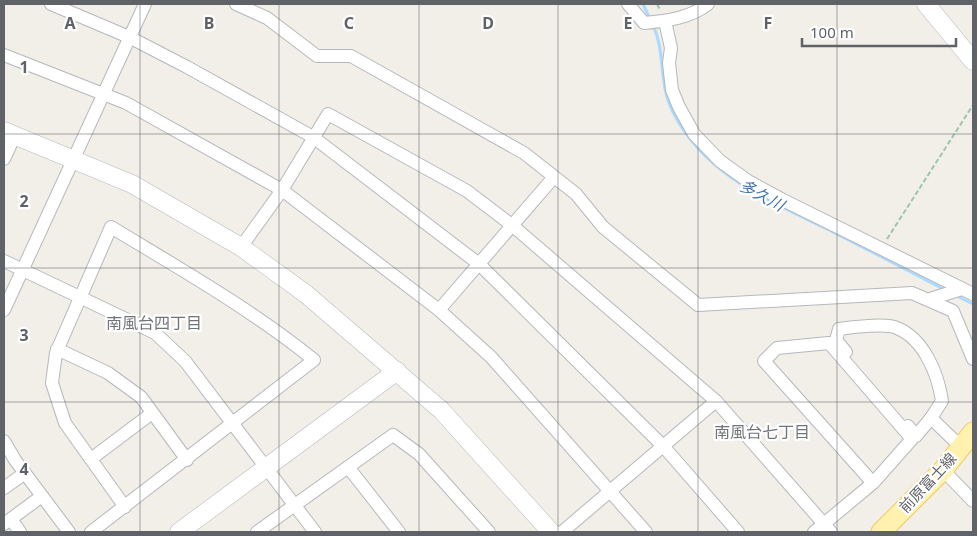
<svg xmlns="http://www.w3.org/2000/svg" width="977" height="536" viewBox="0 0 977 536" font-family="'Noto Sans','Noto Sans JP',sans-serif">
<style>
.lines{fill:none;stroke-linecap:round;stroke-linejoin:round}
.stream{stroke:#aadaff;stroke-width:3}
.street-casing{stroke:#b5b8bc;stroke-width:14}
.secondary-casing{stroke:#b6babf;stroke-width:19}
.primary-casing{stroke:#f2c960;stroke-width:21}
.path{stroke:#9cc7a9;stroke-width:2;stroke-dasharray:5 2.5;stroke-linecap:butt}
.street{stroke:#fff;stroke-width:12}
.secondary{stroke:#fff;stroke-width:18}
.primary{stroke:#fff2af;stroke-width:19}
.grid{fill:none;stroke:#5f6368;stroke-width:1;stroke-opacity:0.55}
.labels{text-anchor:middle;stroke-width:4.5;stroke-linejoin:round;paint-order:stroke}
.street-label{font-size:15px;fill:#5f6368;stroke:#fff}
.water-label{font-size:16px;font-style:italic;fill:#4174aa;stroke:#fff}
.neighbourhood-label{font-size:16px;fill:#70757a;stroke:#fff}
.grid-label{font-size:16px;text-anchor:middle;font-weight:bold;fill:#5f6368;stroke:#fff;stroke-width:4.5;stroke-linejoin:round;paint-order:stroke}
</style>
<rect width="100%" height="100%" fill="#f1efe8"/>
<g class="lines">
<!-- stream -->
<g class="stream">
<path d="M643 4 650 19"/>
<path d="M653 25C666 53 658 83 673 112 704 174 768 200 827 229 866 249 906 269 945 290"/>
<path d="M955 295 973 304"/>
</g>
<!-- street casing -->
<g class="street-casing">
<g id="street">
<path d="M51 4 129 37 187 67 313 137 479 264 664 447 738 532"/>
<path d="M236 4 267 18 317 56H351L524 153 576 194 603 227 698 305 912 293 953 311 973 359"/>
<path d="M628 4 644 23C667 21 690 18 708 4"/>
<path d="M665 21 671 48 669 63 672 90 679 107 694 134 720 161 748 181 783 200 973 294"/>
<path d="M4 55 126 103 282 190 439 310 491 357 646 532"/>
<path d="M4 159 15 135"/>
<path d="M241 247 282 190 328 114 467 191 513 226 716 401 831 532"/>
<path d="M4 261 155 333 185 361 315 532"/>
<path d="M930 299 962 289"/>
<path d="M4 310 145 4"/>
<path d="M439 310 554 177"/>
<path d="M57 349 108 373 141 397 187 460"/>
<path d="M846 352 836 340 839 329C851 327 887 323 897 328 924 339 938 374 942 401L931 418 961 447"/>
<path d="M908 426 916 436 931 418"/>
<path d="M4 441 15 460 69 532"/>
<path d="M91 459 152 413"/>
<path d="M348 467 399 532"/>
<path d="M943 470 973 501"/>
<path d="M4 488 25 473"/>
<path d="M11 519 20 532"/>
<path d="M4 524 42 496"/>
<path d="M91 532 314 360C251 309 180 269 111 227L56 353 52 383 65 423 125 507"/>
<path d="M257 532 393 435 419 454 489 532"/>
<path d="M562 532 716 401"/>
<path d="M814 532 873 483 912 439 829 343 777 348 764 361 873 483"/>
</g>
</g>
<!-- secondary casing -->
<g class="secondary-casing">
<g id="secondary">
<path d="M926 4 973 61"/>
<path d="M4 131 132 184 241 247 306 294 441 410 551 532"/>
<path d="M179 532 397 371"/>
</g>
</g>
<!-- primary casing -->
<g class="primary-casing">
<path id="primary" d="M881 532 943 470 973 432"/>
</g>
<!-- path -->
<g class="path">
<path d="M657 4 660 10"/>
<path d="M887 239 973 105"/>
</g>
<!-- street -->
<use href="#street" class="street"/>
<!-- secondary -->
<use href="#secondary" class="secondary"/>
<!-- primary -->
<use href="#primary" class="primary"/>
</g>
<!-- grid -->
<path class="grid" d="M140 4V532M279 4V532M419 4V532M558 4V532M698 4V532M837 4V532M4 134H973M4 268H973M4 402H973"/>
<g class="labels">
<!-- street labels -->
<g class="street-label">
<text transform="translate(928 483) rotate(-47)" y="5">前原富士線</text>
</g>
<!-- water labels -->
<g class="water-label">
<text transform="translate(762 195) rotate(28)" y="6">多久川</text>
</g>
<!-- neighbourhood labels -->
<g class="neighbourhood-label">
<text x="154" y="329">南風台四丁目</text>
<text x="762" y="438">南風台七丁目</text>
</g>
</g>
<g class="grid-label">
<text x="70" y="29">A</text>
<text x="209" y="29">B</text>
<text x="349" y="29">C</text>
<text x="488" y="29">D</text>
<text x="628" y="29">E</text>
<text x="768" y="29">F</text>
<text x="24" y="73">1</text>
<text x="24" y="207">2</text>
<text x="24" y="341">3</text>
<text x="24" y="475">4</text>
</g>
<!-- border -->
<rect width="977" height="536" fill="none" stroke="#5f6368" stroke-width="10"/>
<!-- scale -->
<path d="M802 38v8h154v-8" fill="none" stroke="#5f6368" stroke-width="2.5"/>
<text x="810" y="38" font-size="15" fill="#5f6368" stroke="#ffffff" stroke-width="4" paint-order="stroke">100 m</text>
</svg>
